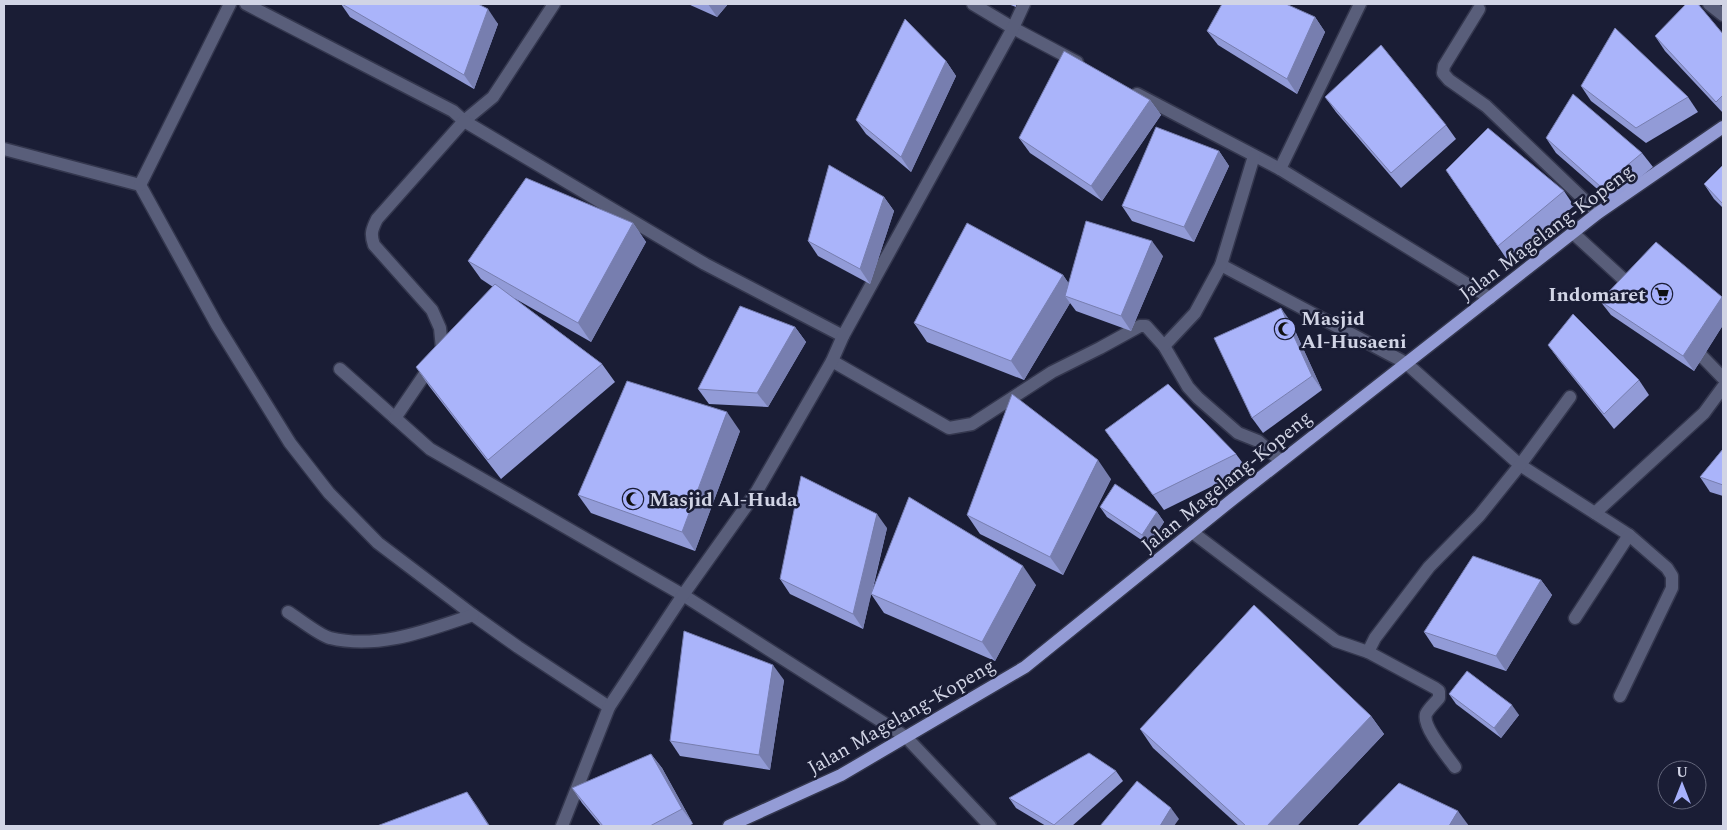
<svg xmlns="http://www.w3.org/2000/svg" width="1727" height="830" viewBox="0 0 1727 830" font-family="Spectral,serif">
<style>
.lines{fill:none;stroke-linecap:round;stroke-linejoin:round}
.minor-casing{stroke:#34374e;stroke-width:15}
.major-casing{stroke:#34374e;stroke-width:15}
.minor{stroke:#595e7a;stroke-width:12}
.major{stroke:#949cd6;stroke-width:12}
.wall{fill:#929bd7}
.shaded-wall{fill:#777eaf}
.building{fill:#aab4fa;stroke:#777eaf}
.labels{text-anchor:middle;stroke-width:5;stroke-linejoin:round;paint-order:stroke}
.street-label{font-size:20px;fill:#d1d4e5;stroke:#1a1d35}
.poi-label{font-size:20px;font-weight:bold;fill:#d1d4e5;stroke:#1a1d35;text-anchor:start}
</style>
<rect width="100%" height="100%" fill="#1a1d35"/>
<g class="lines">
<!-- minor casing -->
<g class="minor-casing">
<g id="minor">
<path d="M246 4 453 111 464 121 493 97 554 4"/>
<path d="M973 4 1013 28 1077 62"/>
<path d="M1709 4 1723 15"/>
<path d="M1479 9 1444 66 1443 73 1449 80 1486 106 1598 213"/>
<path d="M1137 94 1280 169 1490 298"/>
<path d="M4 149 140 185 217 325 290 443 329 493 378 543 473 615 518 647 609 707"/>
<path d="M1280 169 1360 4"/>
<path d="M140 185 230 4"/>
<path d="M1573 233 1633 288"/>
<path d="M1221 265 1406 363 1520 465 1629 535 1667 568 1672 576V588L1620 696"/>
<path d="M1164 346 1188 387 1198 398 1238 433 1258 441 1281 461"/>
<path d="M1692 346 1723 378"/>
<path d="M832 361 949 428 972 424 1052 372 1100 348 1140 326H1146L1164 346 1195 313 1221 265 1254 156"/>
<path d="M340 369 430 449 683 595 906 737 990 826"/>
<path d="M395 418 442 349 440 328 432 310 374 245C370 234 372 229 377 219L464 121 705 264 843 336"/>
<path d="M1595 513 1704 413 1723 387"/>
<path d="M1192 532 1336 641 1368 652"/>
<path d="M288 612C298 618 320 636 330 638 379 650 428 630 473 615"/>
<path d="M1575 618 1629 535"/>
<path d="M1455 767C1447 756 1422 726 1426 714 1429 708 1435 703 1439 698V691L1435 688 1368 652 1375 638 1429 567 1479 516 1520 465 1570 397"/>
<path d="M562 826 609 707 683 595 757 491 832 361 843 336 1013 28 1024 4"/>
</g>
</g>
<!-- major casing -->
<g class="major-casing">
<path id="major" d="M729 826 841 775 1025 667 1233 499 1598 213 1723 127"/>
</g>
<!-- minor -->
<use href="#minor" class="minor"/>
<!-- major -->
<use href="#major" class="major"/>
</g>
<!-- wall -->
<g class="wall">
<path d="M341 4H478L498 24 474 89 350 17Z"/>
<path d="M688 4H728L717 17Z"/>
<path d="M1008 4H1016V7Z"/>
<path d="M1315 17 1325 32 1297 94 1218 45 1207 31Z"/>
<path d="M1723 34V113L1665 51 1655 36Z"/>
<path d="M946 61 956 76 911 172 866 134 856 120Z"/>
<path d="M1581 86 1688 97 1698 112 1646 143 1591 101Z"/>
<path d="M1325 97 1446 125 1456 139 1401 188 1336 112Z"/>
<path d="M1150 100 1161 115 1102 201 1030 153 1019 138Z"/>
<path d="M1546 138 1642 153 1653 167 1611 201 1556 153Z"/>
<path d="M1219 151 1229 166 1194 242 1132 221 1122 206Z"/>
<path d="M1723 165V208L1714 199 1704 184Z"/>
<path d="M1446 170 1564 191 1574 206 1508 261Z"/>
<path d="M884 197 894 211 870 284 818 256 808 241Z"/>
<path d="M633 223 646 242 591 342 514 298 602 364 615 382 501 479 429 386 416 367 493 287 481 279 468 261Z"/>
<path d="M1163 256 1131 331 1076 311 1070 303 1024 380 927 342 914 323 1063 275 1069 284Z"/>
<path d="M1723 298V325L1694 371 1611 315 1600 301Z"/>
<path d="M1291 322 1322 390 1263 433 1252 418Z"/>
<path d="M795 327 806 342 768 407 709 404 698 389Z"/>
<path d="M1548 345 1639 380 1649 395 1614 429 1559 360Z"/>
<path d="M1105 430 1236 454 1247 469 1164 510Z"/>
<path d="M740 431 695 551 591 513 578 495Z"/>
<path d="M1723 449V496L1710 492 1700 477Z"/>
<path d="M1111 479 1063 575 980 534 967 515Z"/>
<path d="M1100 507 1157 512 1164 522 1149 545 1107 517Z"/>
<path d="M887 528 872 593 1036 585 995 661 884 613 871 594 863 629 790 594 780 579Z"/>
<path d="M1541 580 1552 595 1506 671 1434 647 1424 632Z"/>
<path d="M784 680 770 770 680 756 670 741Z"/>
<path d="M1449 694 1519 715 1501 738 1456 704Z"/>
<path d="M1371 716 1384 734 1297 826H1239L1153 748 1140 729Z"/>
<path d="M651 754 662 768 693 824 688 826H601L582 803 572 788Z"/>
<path d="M1116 771 1123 781 1072 826H1046L1016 808 1009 798Z"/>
</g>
<!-- shaded-wall -->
<g class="shaded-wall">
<path d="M708 4H728L717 17Z"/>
<path d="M488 9 498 24 474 89 464 75Z"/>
<path d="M1315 17 1325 32 1297 94 1287 79Z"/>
<path d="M946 61 956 76 911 172 901 157Z"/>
<path d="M1150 100 1161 115 1102 201 1091 186Z"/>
<path d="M1219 151 1229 166 1194 242 1184 227Z"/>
<path d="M884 197 894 211 870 284 860 269Z"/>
<path d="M633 223 646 242 591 342 578 323Z"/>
<path d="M1152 241 1163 256 1131 331 1121 316Z"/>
<path d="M1063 275 1076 294 1065 296 1070 303 1024 380 1011 361Z"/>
<path d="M1722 297 1723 298V325L1694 371 1683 356Z"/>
<path d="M1281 308 1291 322 1322 390 1312 376Z"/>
<path d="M795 327 806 342 768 407 757 393Z"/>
<path d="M727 412 740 431 695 551 682 532Z"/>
<path d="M1098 460 1111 479 1063 575 1050 557Z"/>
<path d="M1157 512 1164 522 1149 545 1142 535Z"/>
<path d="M877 514 887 528 863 629 853 614Z"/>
<path d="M1023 566 1036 585 995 661 982 642Z"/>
<path d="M1541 580 1552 595 1506 671 1496 656Z"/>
<path d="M773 665 784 680 770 770 759 755Z"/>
<path d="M1512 705 1519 715 1501 738 1494 728Z"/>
<path d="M1371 716 1384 734 1297 826H1267Z"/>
<path d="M651 754 662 768 693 824 682 809Z"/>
<path d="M467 792 477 806 490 826H489Z"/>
<path d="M1171 808 1179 819 1174 826H1160Z"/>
<path d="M1458 811 1469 826H1449Z"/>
</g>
<!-- building -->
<g class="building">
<path d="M342 4H478L488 9 464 75Z"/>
<path d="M1222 4H1286L1315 17 1287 79 1207 31Z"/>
<path d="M1686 4H1698L1723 34V95L1716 102 1655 36Z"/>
<path d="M905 19 946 61 901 157 856 120Z"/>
<path d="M1615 28 1688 97 1636 128 1581 86Z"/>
<path d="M1381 45 1446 125 1391 173 1325 97Z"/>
<path d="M1064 51 1150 100 1091 186 1019 138Z"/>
<path d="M1573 94 1642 153 1601 187 1546 138Z"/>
<path d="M1156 127 1219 151 1184 227 1122 206Z"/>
<path d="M1488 128 1564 191 1498 246 1446 170Z"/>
<path d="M829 165 884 197 860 269 808 241Z"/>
<path d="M1723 165V204L1704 184Z"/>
<path d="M526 178 633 223 578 323 468 261Z"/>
<path d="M1086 221 1152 241 1121 316 1065 296Z"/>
<path d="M967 223 1063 275 1011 361 914 323Z"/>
<path d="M1656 242 1722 297 1683 356 1600 301Z"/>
<path d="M495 284 602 364 488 460 416 367Z"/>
<path d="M740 306 795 327 757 393 698 389Z"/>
<path d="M1281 308 1312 376 1252 418 1214 338Z"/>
<path d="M1573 314 1639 380 1604 414 1548 345Z"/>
<path d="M627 381 727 412 682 532 578 495Z"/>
<path d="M1168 384 1236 454 1153 495 1105 430Z"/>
<path d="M1012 394 1098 460 1050 557 967 515Z"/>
<path d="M1723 449V485L1700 477Z"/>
<path d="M801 476 877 514 853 614 780 579Z"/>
<path d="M1115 484 1157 512 1142 535 1100 507Z"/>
<path d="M909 497 1023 566 982 642 871 594Z"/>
<path d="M1473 556 1541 580 1496 656 1424 632Z"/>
<path d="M1254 605 1371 716 1267 826H1246L1140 729Z"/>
<path d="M684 631 773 665 759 755 670 741Z"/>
<path d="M1467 671 1512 705 1494 728 1449 694Z"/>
<path d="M1089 753 1116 771 1054 825 1009 798Z"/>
<path d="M651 754 682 809 650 826H603L572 788Z"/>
<path d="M1137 781 1171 808 1160 826H1100Z"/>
<path d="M1399 783 1458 811 1449 826H1357Z"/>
<path d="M467 792 489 826H377Z"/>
</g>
<!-- icons -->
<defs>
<g id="supermarket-disc" transform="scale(1.125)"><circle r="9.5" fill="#a7b1fc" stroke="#1a1d35"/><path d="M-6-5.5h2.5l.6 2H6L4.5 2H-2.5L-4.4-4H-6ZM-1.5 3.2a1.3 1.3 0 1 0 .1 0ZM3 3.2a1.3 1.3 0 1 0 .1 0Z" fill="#111"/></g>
<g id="mosque-disc" transform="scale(1.125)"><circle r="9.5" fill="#a7b1fc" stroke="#1a1d35"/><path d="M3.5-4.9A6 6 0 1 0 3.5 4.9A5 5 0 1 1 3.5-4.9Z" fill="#111"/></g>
</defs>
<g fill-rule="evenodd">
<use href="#supermarket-disc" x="1662" y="294"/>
<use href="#mosque-disc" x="1285" y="329"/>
<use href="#mosque-disc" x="633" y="499"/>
</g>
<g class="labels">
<!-- street labels -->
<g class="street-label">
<text transform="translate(1546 232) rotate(-37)" y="7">Jalan Magelang-Kopeng</text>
<text transform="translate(1226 481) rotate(-39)" y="7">Jalan Magelang-Kopeng</text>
<text transform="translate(901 716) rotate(-30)" y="7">Jalan Magelang-Kopeng</text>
</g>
<!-- poi labels -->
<g class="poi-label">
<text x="1646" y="301" text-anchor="end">Indomaret</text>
<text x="1301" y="325">Masjid<tspan x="1301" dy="23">Al-Husaeni</tspan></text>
<text x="649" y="506">Masjid Al-Huda</text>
</g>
</g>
<!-- border -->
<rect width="1727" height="830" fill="none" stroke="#d1d4e5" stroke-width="10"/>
<!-- north arrow -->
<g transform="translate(1682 785)"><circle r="24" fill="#1a1d35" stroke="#63667b"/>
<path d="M0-4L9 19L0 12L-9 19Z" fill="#a7b1fc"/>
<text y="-8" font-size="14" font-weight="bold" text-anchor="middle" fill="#d1d4e5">U</text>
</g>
</svg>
